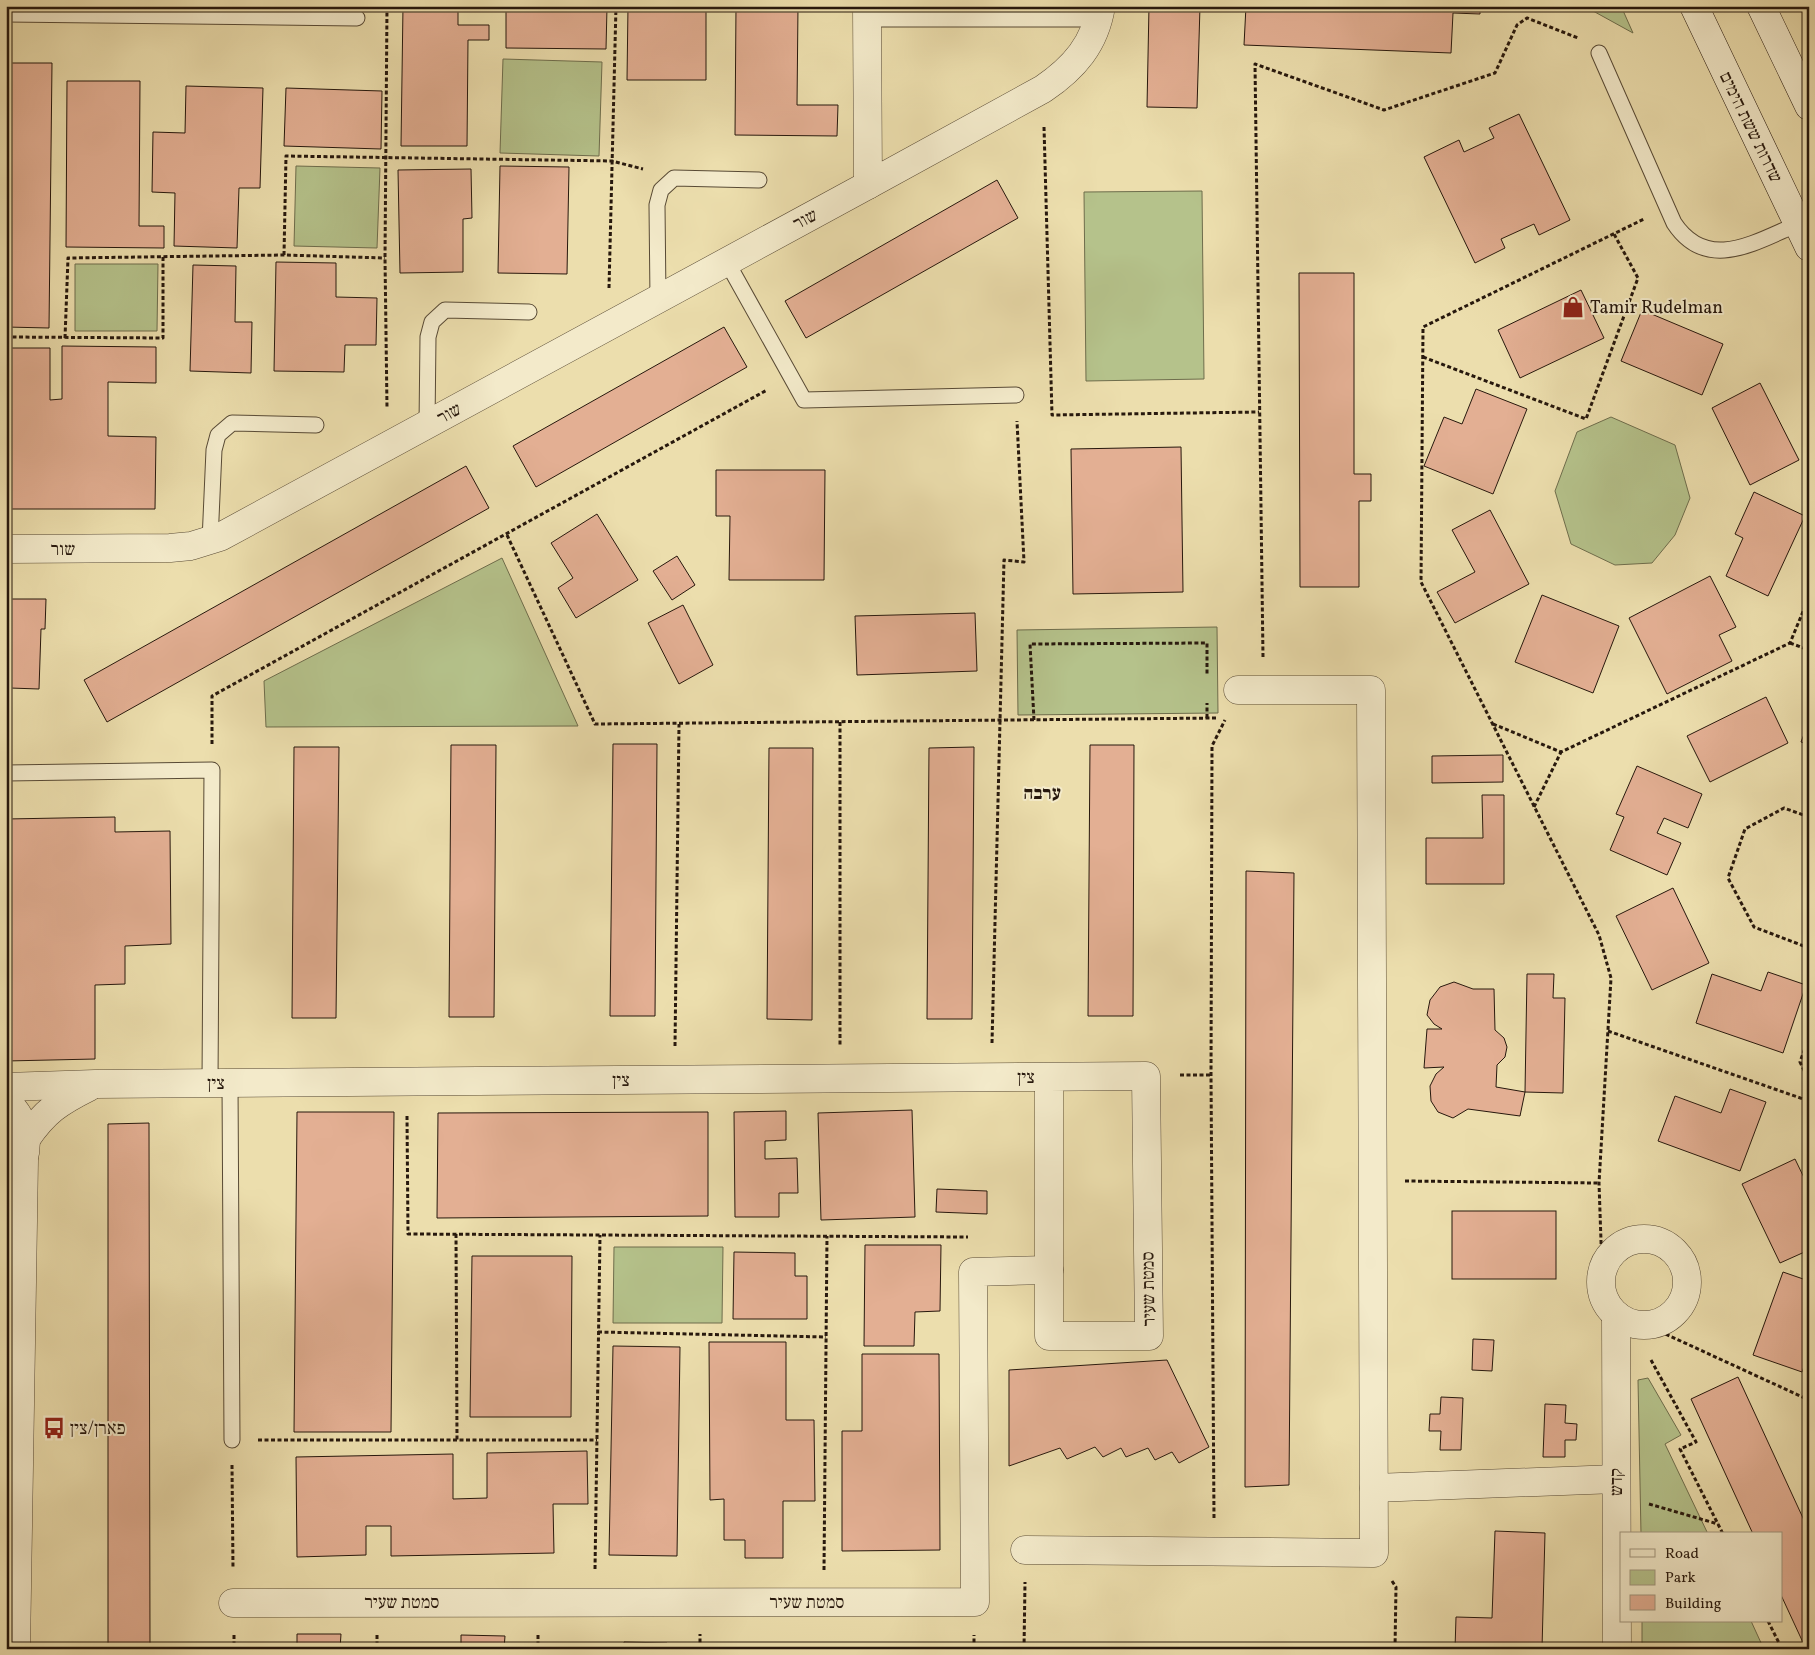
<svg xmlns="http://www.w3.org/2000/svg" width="1815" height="1655" viewBox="0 0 1815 1655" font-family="Vollkorn,'Frank Ruhl Libre',serif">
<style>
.green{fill:#b5c28b;stroke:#6e6d4c}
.building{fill:#e3af93;stroke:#27180d}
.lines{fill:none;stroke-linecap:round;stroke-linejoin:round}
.service-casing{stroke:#584a35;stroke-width:17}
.minor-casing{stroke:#584a35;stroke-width:29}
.secondary-casing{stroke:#27180d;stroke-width:29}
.path{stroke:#27180d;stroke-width:3;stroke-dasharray:4 2.5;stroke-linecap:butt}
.service{stroke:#f3eaca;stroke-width:15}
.minor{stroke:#f3eaca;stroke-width:28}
.secondary{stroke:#f3eaca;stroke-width:28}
.labels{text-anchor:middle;stroke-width:4;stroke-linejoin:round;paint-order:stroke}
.street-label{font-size:18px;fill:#27180d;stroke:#f3eaca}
.poi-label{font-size:18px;fill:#27180d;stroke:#f3eaca;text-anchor:start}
.neighbourhood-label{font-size:19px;font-weight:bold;fill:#27180d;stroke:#f3eaca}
</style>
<rect width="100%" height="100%" fill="#ecdead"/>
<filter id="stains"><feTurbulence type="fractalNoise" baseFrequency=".004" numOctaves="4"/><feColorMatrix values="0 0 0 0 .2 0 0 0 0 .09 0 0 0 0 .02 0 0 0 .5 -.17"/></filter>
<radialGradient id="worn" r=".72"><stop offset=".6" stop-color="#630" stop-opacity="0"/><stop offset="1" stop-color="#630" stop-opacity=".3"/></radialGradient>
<!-- green -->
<g class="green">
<path d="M1584 6H1621L1633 33Z"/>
<path d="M503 59 602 62 599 156 500 153Z"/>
<path d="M296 166 380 168 377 248 294 246Z"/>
<path d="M1202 191 1204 379 1086 381 1084 192Z"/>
<path d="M75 264H158L157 331H75Z"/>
<path d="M1611 417 1675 445 1690 498 1675 535 1652 563 1615 565 1571 544 1555 491 1577 432Z"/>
<path d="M502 558 578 726 266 727 264 681Z"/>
<path d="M1217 627 1218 713 1018 715 1017 630Z"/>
<path d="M614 1247H723L722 1323H613Z"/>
<path d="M1648 1378 1681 1435 1665 1444 1708 1534H1641L1638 1380Z"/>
<path d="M1642 1621H1751L1762 1645 1752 1649H1642Z"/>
</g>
<!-- building -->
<g class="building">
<path d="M403 6H458V25H489V40H468L467 146H401Z"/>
<path d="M506 6 607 7 606 49 506 48Z"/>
<path d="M628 6H706V80H627Z"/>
<path d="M736 6H798L797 105H838L837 136 735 135Z"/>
<path d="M1149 6H1200L1197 108 1147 107Z"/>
<path d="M1246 6H1480V14L1453 13 1451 53 1244 45Z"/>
<path d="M6 63H52L49 328 6 327Z"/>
<path d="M67 81H140L139 226H164V248L66 247Z"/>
<path d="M186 86 263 88 260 188H239L237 248 174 246 175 193 152 192 153 132 185 133Z"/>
<path d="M286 88 382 91 381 149 284 146Z"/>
<path d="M1519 114 1570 220 1539 235 1534 224 1501 239 1505 248 1475 263 1424 157 1459 140 1464 152 1494 138 1489 128Z"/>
<path d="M500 166 569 167 567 274 498 273Z"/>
<path d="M471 169 472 218 463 219V272L400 273 398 170Z"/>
<path d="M997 180 1018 218 806 338 785 301Z"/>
<path d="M276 262 336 263V297L377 298 376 345H345L344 372 274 371Z"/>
<path d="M193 265 236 266 235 322H252L251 373 190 371Z"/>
<path d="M1299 273H1354V474H1371V501H1359V587H1300Z"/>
<path d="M1581 290 1604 338 1520 378 1498 330Z"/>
<path d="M1642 310 1723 344 1702 395 1621 361Z"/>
<path d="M724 327 747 367 536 487 513 446Z"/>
<path d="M62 346 156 347V383L108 382V436L156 437 155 509H6V348H50V400L62 399Z"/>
<path d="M1760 383 1799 460 1750 485 1712 408Z"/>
<path d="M1476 389 1527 409 1493 494 1424 466 1444 417 1462 424Z"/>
<path d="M1181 447 1183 592 1073 594 1071 449Z"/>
<path d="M466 466 489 508 107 722 84 680Z"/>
<path d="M716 470H825L824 580H729L730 516H716Z"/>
<path d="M1754 492 1805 516 1768 596 1726 576 1743 538 1735 534Z"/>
<path d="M1490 510 1529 584 1455 623 1437 592 1475 572 1452 530Z"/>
<path d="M597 514 638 580 576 618 558 588 573 578 551 543Z"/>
<path d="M677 556 695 585 672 600 653 571Z"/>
<path d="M1710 576 1736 627 1719 635 1732 661 1667 694 1629 618Z"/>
<path d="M1542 595 1619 626 1593 693 1515 662Z"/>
<path d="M6 599H46L45 629H41L39 689 10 688V683H6Z"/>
<path d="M683 605 713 665 679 684 648 623Z"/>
<path d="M975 613 977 671 857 675 855 616Z"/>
<path d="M1766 697 1788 743 1710 782 1687 736Z"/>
<path d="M1809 721V745L1801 742Z"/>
<path d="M613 744H657L655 1016H610Z"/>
<path d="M451 745H496L494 1017H449Z"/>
<path d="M1090 745H1134L1133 1016H1088Z"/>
<path d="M294 747H339L336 1018H292Z"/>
<path d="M974 747 972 1019H927L929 748Z"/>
<path d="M769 748H813L812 1020 767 1019Z"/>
<path d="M1503 755V782L1432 783V756Z"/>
<path d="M1637 766 1702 794 1688 828 1664 818 1657 833 1681 843 1667 875 1610 850 1624 817 1616 814Z"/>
<path d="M1482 795H1504V884H1426V838H1483Z"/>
<path d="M115 817V832L170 831 171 944 125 946V984L95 985V1059L6 1061V819Z"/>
<path d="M1246 871 1294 873 1289 1485 1245 1487Z"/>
<path d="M1673 888 1709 963 1652 990 1616 916Z"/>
<path d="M1768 972 1806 985 1783 1053 1696 1023 1712 974 1761 991Z"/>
<path d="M1527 974H1554L1553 998H1565L1563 1093 1525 1092Z"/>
<path d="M1454 982 1473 989H1494L1495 1030 1504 1038 1507 1047 1505 1057 1497 1065 1496 1087 1525 1092 1520 1116 1468 1109 1453 1118 1438 1112 1431 1101 1430 1086 1436 1074 1444 1067 1424 1068 1427 1029H1442L1434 1024 1427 1015 1430 1000 1440 987Z"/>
<path d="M1730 1089 1766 1102 1740 1171 1658 1141 1675 1096 1721 1113Z"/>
<path d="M912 1110 915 1217 821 1220 818 1113Z"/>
<path d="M786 1111V1140L765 1141V1159L797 1158 798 1193H779V1217H735L734 1112Z"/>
<path d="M297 1112H394L391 1432H294Z"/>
<path d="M708 1112V1216L437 1218 438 1113Z"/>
<path d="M149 1123 150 1649H108V1124Z"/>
<path d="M1795 1159 1809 1188V1250L1780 1263 1742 1184Z"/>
<path d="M937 1189 987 1191V1214L936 1212Z"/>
<rect x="1452" y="1211" width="104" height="68"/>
<path d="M865 1245H941L940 1311 915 1312 914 1346H864Z"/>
<path d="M734 1252 795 1253V1276H807V1319H733Z"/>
<path d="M472 1256H572L571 1417H470Z"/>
<path d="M1783 1272 1809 1281V1353L1802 1372 1753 1355Z"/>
<path d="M1473 1339 1494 1340 1492 1371 1472 1370Z"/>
<path d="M709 1342H786V1420H814L815 1501H783V1558H745V1540H724V1499L710 1500Z"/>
<path d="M613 1346 680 1347 677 1556 609 1555Z"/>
<path d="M862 1354H939L940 1550 842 1551V1431H862Z"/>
<path d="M1167 1360 1209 1447 1179 1463 1172 1452 1155 1460 1148 1448 1126 1457 1121 1448 1103 1457 1095 1447 1067 1459 1060 1448 1009 1466V1370Z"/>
<path d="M1738 1377 1809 1531V1649H1806L1781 1595V1534H1753L1691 1399Z"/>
<path d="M1441 1397 1463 1398 1461 1450H1440L1441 1431H1429L1430 1414H1440Z"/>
<path d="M1545 1404 1566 1405 1565 1423 1577 1424 1576 1440H1565V1457H1543Z"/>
<path d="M587 1451 588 1504H553L554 1553 391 1556V1526H366V1555L297 1557 296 1457 453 1454V1499L487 1498V1453Z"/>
<path d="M1495 1531 1545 1533 1542 1649H1455L1456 1617 1492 1618Z"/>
<path d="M297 1634H341L340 1649H297Z"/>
<path d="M461 1635 505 1636 504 1649H461Z"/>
<path d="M624 1642 667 1643V1649H624Z"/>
</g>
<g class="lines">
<!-- service casing -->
<g class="service-casing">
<g id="service">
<path d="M6 14 357 18"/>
<path d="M867 19H1099"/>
<path d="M1599 53 1674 223C1707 273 1755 242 1798 224"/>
<path d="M727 262 804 400 1016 395"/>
<path d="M658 299 657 205 661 190 674 178 759 180"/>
<path d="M427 425 428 337 432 322 445 310 529 312"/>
<path d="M210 541 214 450 218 435 232 423 316 425"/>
<path d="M6 773 212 770 210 1083"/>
<path d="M230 1083 232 1440"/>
</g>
</g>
<!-- minor casing -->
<g class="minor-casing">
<g id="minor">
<path d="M867 6 868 185 1043 89C1074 68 1095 44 1101 6"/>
<path d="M6 549 170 548 191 546 220 537 868 185"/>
<path d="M6 1087 95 1084 1146 1076 1149 1336H1049V1077"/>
<path d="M6 1101C28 1121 32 1150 16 1176"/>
<path d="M26 1139C45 1111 59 1102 89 1087"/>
<circle cx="1644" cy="1282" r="43"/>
<path d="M1616 1315 1617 1649"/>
<path d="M1374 1488 1616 1479"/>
<path d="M1025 1550 1374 1553 1371 690H1238"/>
<path d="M233 1603 975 1602 973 1272 1049 1270"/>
<path d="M16 1649 24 1160"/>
</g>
</g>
<!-- secondary casing -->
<g class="secondary-casing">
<g id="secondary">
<path d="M1694 6 1809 247"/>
<path d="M1761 6 1809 106"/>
</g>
</g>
<!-- path -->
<g class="path">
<path d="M387 6 385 258 387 408"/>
<path d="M1044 127 1052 415 1259 412"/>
<path d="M284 255 286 156 612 161 643 169"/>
<path d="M609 288 616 6"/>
<path d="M6 337 163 338V256"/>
<path d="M65 338 68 258 284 255 385 258"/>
<path d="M1423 357 1586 419 1638 278 1614 234"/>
<path d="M507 535 595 724 1218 718"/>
<path d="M1790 643 1809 650"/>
<path d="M1263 657 1255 64 1384 110 1495 73 1517 25 1527 18 1578 38"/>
<path d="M1207 718V703"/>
<path d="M1034 720 1030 644 1207 643V675"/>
<path d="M840 722V1046"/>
<path d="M1493 724 1561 752 1790 643 1809 597"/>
<path d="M212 744V696L767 390"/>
<path d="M1534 807 1561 752"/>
<path d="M1809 817 1784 808 1745 829 1728 878 1754 927 1809 948"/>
<path d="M1608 1031 1809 1101"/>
<path d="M1809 1037 1800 1062 1809 1081"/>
<path d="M992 1043 1004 560 1024 562 1017 421"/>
<path d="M675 1046 679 724"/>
<path d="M1180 1075H1211"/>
<path d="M407 1116 408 1234 968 1237"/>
<path d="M1405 1181 1599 1183"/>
<path d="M456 1234 457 1440"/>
<path d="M1602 1270 1599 1183 1611 978 1599 935 1421 582 1423 327 1644 219"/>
<path d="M1648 1326 1809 1400"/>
<path d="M598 1332 826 1337"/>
<path d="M1651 1360 1696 1442 1680 1449 1723 1534"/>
<path d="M258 1440H597"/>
<path d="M232 1465 233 1569"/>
<path d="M1649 1504 1718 1524"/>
<path d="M1214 1518 1211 1075 1212 746 1225 720"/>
<path d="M595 1569 600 1235"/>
<path d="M824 1570 827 1236"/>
<path d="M1392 1581 1396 1587 1395 1649"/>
<path d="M1768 1621 1782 1649"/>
<path d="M234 1635V1649"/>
<path d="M377 1635V1649"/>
<path d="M538 1635V1649"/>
<path d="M700 1649V1634"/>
<path d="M974 1649V1635"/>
<path d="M1024 1649 1025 1582"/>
</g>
<!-- service -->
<use href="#service" class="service"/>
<!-- minor -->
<use href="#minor" class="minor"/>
<!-- secondary -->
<use href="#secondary" class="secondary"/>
</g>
<!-- icons -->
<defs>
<g id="shop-bare" transform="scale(1.725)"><path d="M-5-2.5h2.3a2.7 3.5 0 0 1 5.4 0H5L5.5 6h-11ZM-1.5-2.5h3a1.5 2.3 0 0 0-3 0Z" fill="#8f2418" stroke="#f3eaca" stroke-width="2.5" paint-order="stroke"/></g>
<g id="bus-bare" transform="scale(1.725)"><path d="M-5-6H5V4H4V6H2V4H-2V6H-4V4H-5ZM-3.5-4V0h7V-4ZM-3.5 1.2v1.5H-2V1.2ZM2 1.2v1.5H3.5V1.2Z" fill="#8f2418" stroke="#f3eaca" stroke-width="2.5" paint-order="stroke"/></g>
</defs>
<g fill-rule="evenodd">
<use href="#shop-bare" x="1573" y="307"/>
<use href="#bus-bare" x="54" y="1428"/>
</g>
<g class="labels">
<!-- street labels -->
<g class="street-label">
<text transform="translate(1751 127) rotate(64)" y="6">שדרות ששת הימים</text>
<text transform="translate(805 219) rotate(-28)" y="6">שור</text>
<text transform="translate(449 413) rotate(-29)" y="6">שור</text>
<text x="63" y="555">שור</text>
<text x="1026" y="1083">צין</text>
<text x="621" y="1086">צין</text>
<text x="216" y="1089">צין</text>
<text transform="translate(1148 1289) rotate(-91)" y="6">סמטת שעיר</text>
<text transform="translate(1616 1482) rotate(-90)" y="6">קדש</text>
<text x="402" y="1608">סמטת שעיר</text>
<text x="807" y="1608">סמטת שעיר</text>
</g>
<!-- poi labels -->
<g class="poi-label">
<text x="1590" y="313">Tamir Rudelman</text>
<text x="70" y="1434">פארן/צין</text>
</g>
<!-- neighbourhood labels -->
<g class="neighbourhood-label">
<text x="1042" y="799">ערבה</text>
</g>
</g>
<!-- margin -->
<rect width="1815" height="1655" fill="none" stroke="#ecdead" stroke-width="25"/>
<rect x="8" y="8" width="1800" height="1640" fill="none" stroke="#27180d" stroke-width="2.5"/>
<rect x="12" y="12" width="1790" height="1630" fill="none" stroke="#27180d"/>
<!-- legend -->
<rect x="1620" y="1532" width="162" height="90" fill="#f3eaca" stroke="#a1967e"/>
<rect x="1630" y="1549" width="25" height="8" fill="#f3eaca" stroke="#a1967e"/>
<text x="1665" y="1558" font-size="15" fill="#27180d">Road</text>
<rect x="1630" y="1570" width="25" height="15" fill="#b5c28b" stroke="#a1967e"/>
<text x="1665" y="1582" font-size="15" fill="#27180d">Park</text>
<rect x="1630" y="1595" width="25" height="15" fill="#e3af93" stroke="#a1967e"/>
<text x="1665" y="1608" font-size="15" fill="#27180d">Building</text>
<rect width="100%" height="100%" filter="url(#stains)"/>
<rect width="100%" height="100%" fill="url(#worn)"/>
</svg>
